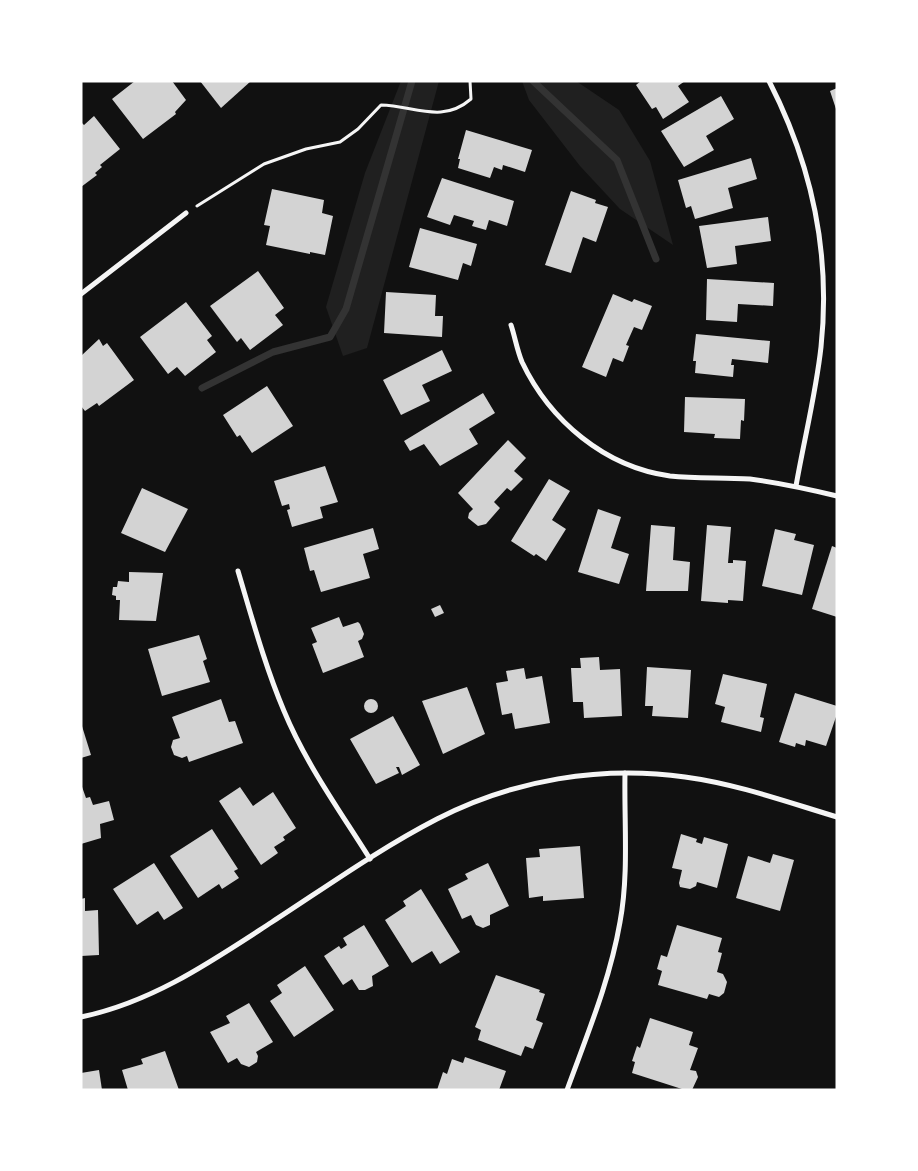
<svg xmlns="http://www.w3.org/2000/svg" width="918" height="1171" viewBox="0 0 918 1171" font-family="'Varela Round',sans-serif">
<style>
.green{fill:#202020}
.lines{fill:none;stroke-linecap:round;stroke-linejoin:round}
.stream{stroke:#333;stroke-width:7}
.building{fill:#d3d3d3}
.path{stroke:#f5f5f5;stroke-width:3}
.minor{stroke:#f5f5f5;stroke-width:5}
</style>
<rect width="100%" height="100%" fill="#111"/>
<!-- green -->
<g class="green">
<path d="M401 81H439L367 348 343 356 326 307 365 173Z"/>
<path d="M522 81H576L619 110 650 161 673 245 620 209 580 166 529 100Z"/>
</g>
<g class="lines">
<!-- stream -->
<g class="stream">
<path d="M533 81 617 160 656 259"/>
<path d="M202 388 273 352 330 337 346 309 412 81"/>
</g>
</g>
<!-- building -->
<g class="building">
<path d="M135 81H172L186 100 175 112 176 114 143 139 112 99Z"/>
<path d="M200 81H251L221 108Z"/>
<path d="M641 81H685L678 86 689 102 663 119 656 107 652 109 636 85Z"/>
<path d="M837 88V109H836L830 91Z"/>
<path d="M721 96 734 119 706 136 714 150 684 167 661 131Z"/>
<path d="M94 116 120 149 100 165 102 167 95 173 97 175 81 187V122L84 125Z"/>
<path d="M466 130 532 150 525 172 503 165 502 170 494 167 490 178 458 168 460 159H458Z"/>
<path d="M751 158 757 179 728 188 733 208 695 219 691 206 686 208 678 180Z"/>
<path d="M442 178 514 201 507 226 489 220 486 230 472 226 474 221 454 215 450 225 427 217Z"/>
<path d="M272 189 324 200 322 213 333 216 325 255 310 252V254L266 245 270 226 264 225Z"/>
<path d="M571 191 596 200 595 203 608 207 596 242 583 237 571 273 545 265Z"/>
<path d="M768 217 771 241 735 246 737 264 707 268 699 226Z"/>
<path d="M420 228 477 244 471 266 463 263 458 280 409 267Z"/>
<path d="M258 271 284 308 275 315 283 325 250 350 241 338 237 342 210 306Z"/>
<path d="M707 279 774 283 773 306 738 304 737 322 706 320Z"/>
<path d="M386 292 436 295 435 316H443L442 337 384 333Z"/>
<path d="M613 294 632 302 634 299 652 306 642 330 634 327 626 345 629 346 623 362 613 358 606 377 582 367Z"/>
<path d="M186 302 212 336 207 340 216 352 185 376 177 367 168 374 140 337Z"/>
<path d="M696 334 770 341 768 363 732 359 731 365H734L733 377 695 373 696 361H693Z"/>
<path d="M99 339 103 346 107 343 134 380 99 406 97 403 85 411 81 406V356Z"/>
<path d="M442 350 452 371 422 385 430 401 401 415 383 380Z"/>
<path d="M267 386 293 426 252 453 240 435 237 437 223 415Z"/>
<path d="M483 393 495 413 469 429 478 444 440 466 424 444 410 451 404 441Z"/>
<path d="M685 397 745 399 744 421 741 420 740 439 714 438 715 434 684 432Z"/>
<path d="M508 440 526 458 514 471 523 479 511 491 507 488 494 502 500 508 486 524 478 526 468 518 469 513 473 509 458 493Z"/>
<path d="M325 466 338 502 320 507 323 518 292 527 287 510 290 509 289 504 282 506 274 481Z"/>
<path d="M549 479 570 491 552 520 566 529 546 561 536 554 534 556 511 541Z"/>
<path d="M142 488 188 509 165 552 121 533Z"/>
<path d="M598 509 621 517 611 548 629 554 619 584 578 572Z"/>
<path d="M651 525 675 527 673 560 690 562 688 591H646Z"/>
<path d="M707 525 731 527 728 563H733V560L746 561 743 601 728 600V603L701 601Z"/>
<path d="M373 528 379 549 363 554 370 578 321 592 314 570 310 571 304 548Z"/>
<path d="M775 529 796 534 794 540 814 545 802 595 762 586Z"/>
<path d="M832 546 837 548V617L812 609Z"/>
<path d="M129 572 163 573 156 621 119 620 120 600H116V596L112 595 113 587H117L118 581 129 582Z"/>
<path d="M440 605 444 613 435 617 431 609Z"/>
<path d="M339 617 343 627 358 622 360 624 364 634 362 639 358 641 364 657 323 673 312 644 317 642 311 628Z"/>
<path d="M199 635 207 659 203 661 210 682 162 696 148 649Z"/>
<path d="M599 657 600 670 620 669 622 716 584 718 583 702H573L571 668H581L580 658Z"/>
<path d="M647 667 691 670 688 718 652 716 653 706H645Z"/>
<path d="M524 668 526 679 542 676 550 723 515 729 512 713 502 715 496 683 508 681 506 671Z"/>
<path d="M723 674 767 684 760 717 764 718 761 732 721 722 725 707 715 704Z"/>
<path d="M467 687 485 734 443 754 422 701Z"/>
<path d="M795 693 837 706V714L826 746 806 740 805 746 796 743 795 747 779 742Z"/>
<circle cx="371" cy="706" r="7"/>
<path d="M221 699 229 722 235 721 243 743 189 762 187 756 182 758 174 755 171 747 173 740 180 738 172 717Z"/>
<path d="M393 716 420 765 402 775 399 767H396L399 773 376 784 350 739Z"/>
<path d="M81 723 91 755 81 758Z"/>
<path d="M81 784 86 798 90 797 93 805 109 801 114 820 100 824 101 838 81 844Z"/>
<path d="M240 787 253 806 273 792 296 828 283 837 285 840 274 847 278 853 261 865 219 801Z"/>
<path d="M212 829 238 869 234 871 239 878 222 889 219 884 198 898 170 856Z"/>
<path d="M681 834 697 839 696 842 702 844 704 837 728 844 717 888 697 882 696 886 690 889 680 887 679 883 682 870 672 868Z"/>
<path d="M580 846 584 898 543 901V896L529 898 526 858 540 857 539 849Z"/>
<path d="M773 854 794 860 780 911 736 898 748 856 770 863Z"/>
<path d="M154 863 183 908 164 920 158 911 137 925 113 889Z"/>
<path d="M488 863 509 906 490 915V925L483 928 476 925 471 915 462 919 448 889 468 879 465 874Z"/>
<path d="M421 889 460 952 440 964 432 951 412 963 385 920 406 906 403 901Z"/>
<path d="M85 898V911L98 910 99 955 81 956V899Z"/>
<path d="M364 925 389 966 372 976 373 986 365 990H359L352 979 343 985 324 956 339 946 341 949 347 945 343 938Z"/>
<path d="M677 925 722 938 718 952 722 953 717 972 723 974 727 982 724 993 719 997 709 994 707 999 658 985 662 971 657 969 661 955 667 957Z"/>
<path d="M305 966 334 1010 294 1037 270 1001 282 993 277 985Z"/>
<path d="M496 975 540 990 539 992 545 994 536 1020 543 1023 533 1049 525 1046 521 1056 478 1040 481 1030 475 1027Z"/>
<path d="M249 1003 273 1042 256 1052 258 1056 257 1062 249 1067 241 1064 237 1058 228 1063 210 1032 230 1023 226 1016Z"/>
<path d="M650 1018 693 1032 689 1045 698 1048 690 1070 696 1071 698 1077 692 1090H685L632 1073 635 1062 632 1061 637 1046 640 1048Z"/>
<path d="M165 1051 179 1090H128L122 1070 143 1064 141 1059Z"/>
<path d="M465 1057 506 1071 499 1090H437L443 1072 447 1074 452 1059 463 1063Z"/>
<path d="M99 1070 102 1090H81V1073Z"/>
</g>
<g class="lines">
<!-- path -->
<path class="path" d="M197 206 264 164 306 149 340 142 358 129 381 105C415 106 442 124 471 99L470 81"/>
<!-- minor -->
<g class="minor">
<path d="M769 81C812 165 831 253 821 347 816 393 804 440 796 486"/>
<path d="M81 294 186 213"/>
<path d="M511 325C515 337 517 350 522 362 550 421 605 467 670 476 697 479 724 477 750 479 780 483 808 489 837 496"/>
<path d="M238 571C252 618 265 666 284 711 306 764 340 811 370 859"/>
<path d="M81 1017C153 1002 212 961 272 922 326 887 379 849 437 819 512 780 602 765 685 777 737 784 787 802 837 817"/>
<path d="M567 1090C587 1035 610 980 620 922 629 874 624 822 625 773"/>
</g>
</g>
<!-- border -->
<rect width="918" height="1171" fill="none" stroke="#ffffff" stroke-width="165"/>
</svg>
